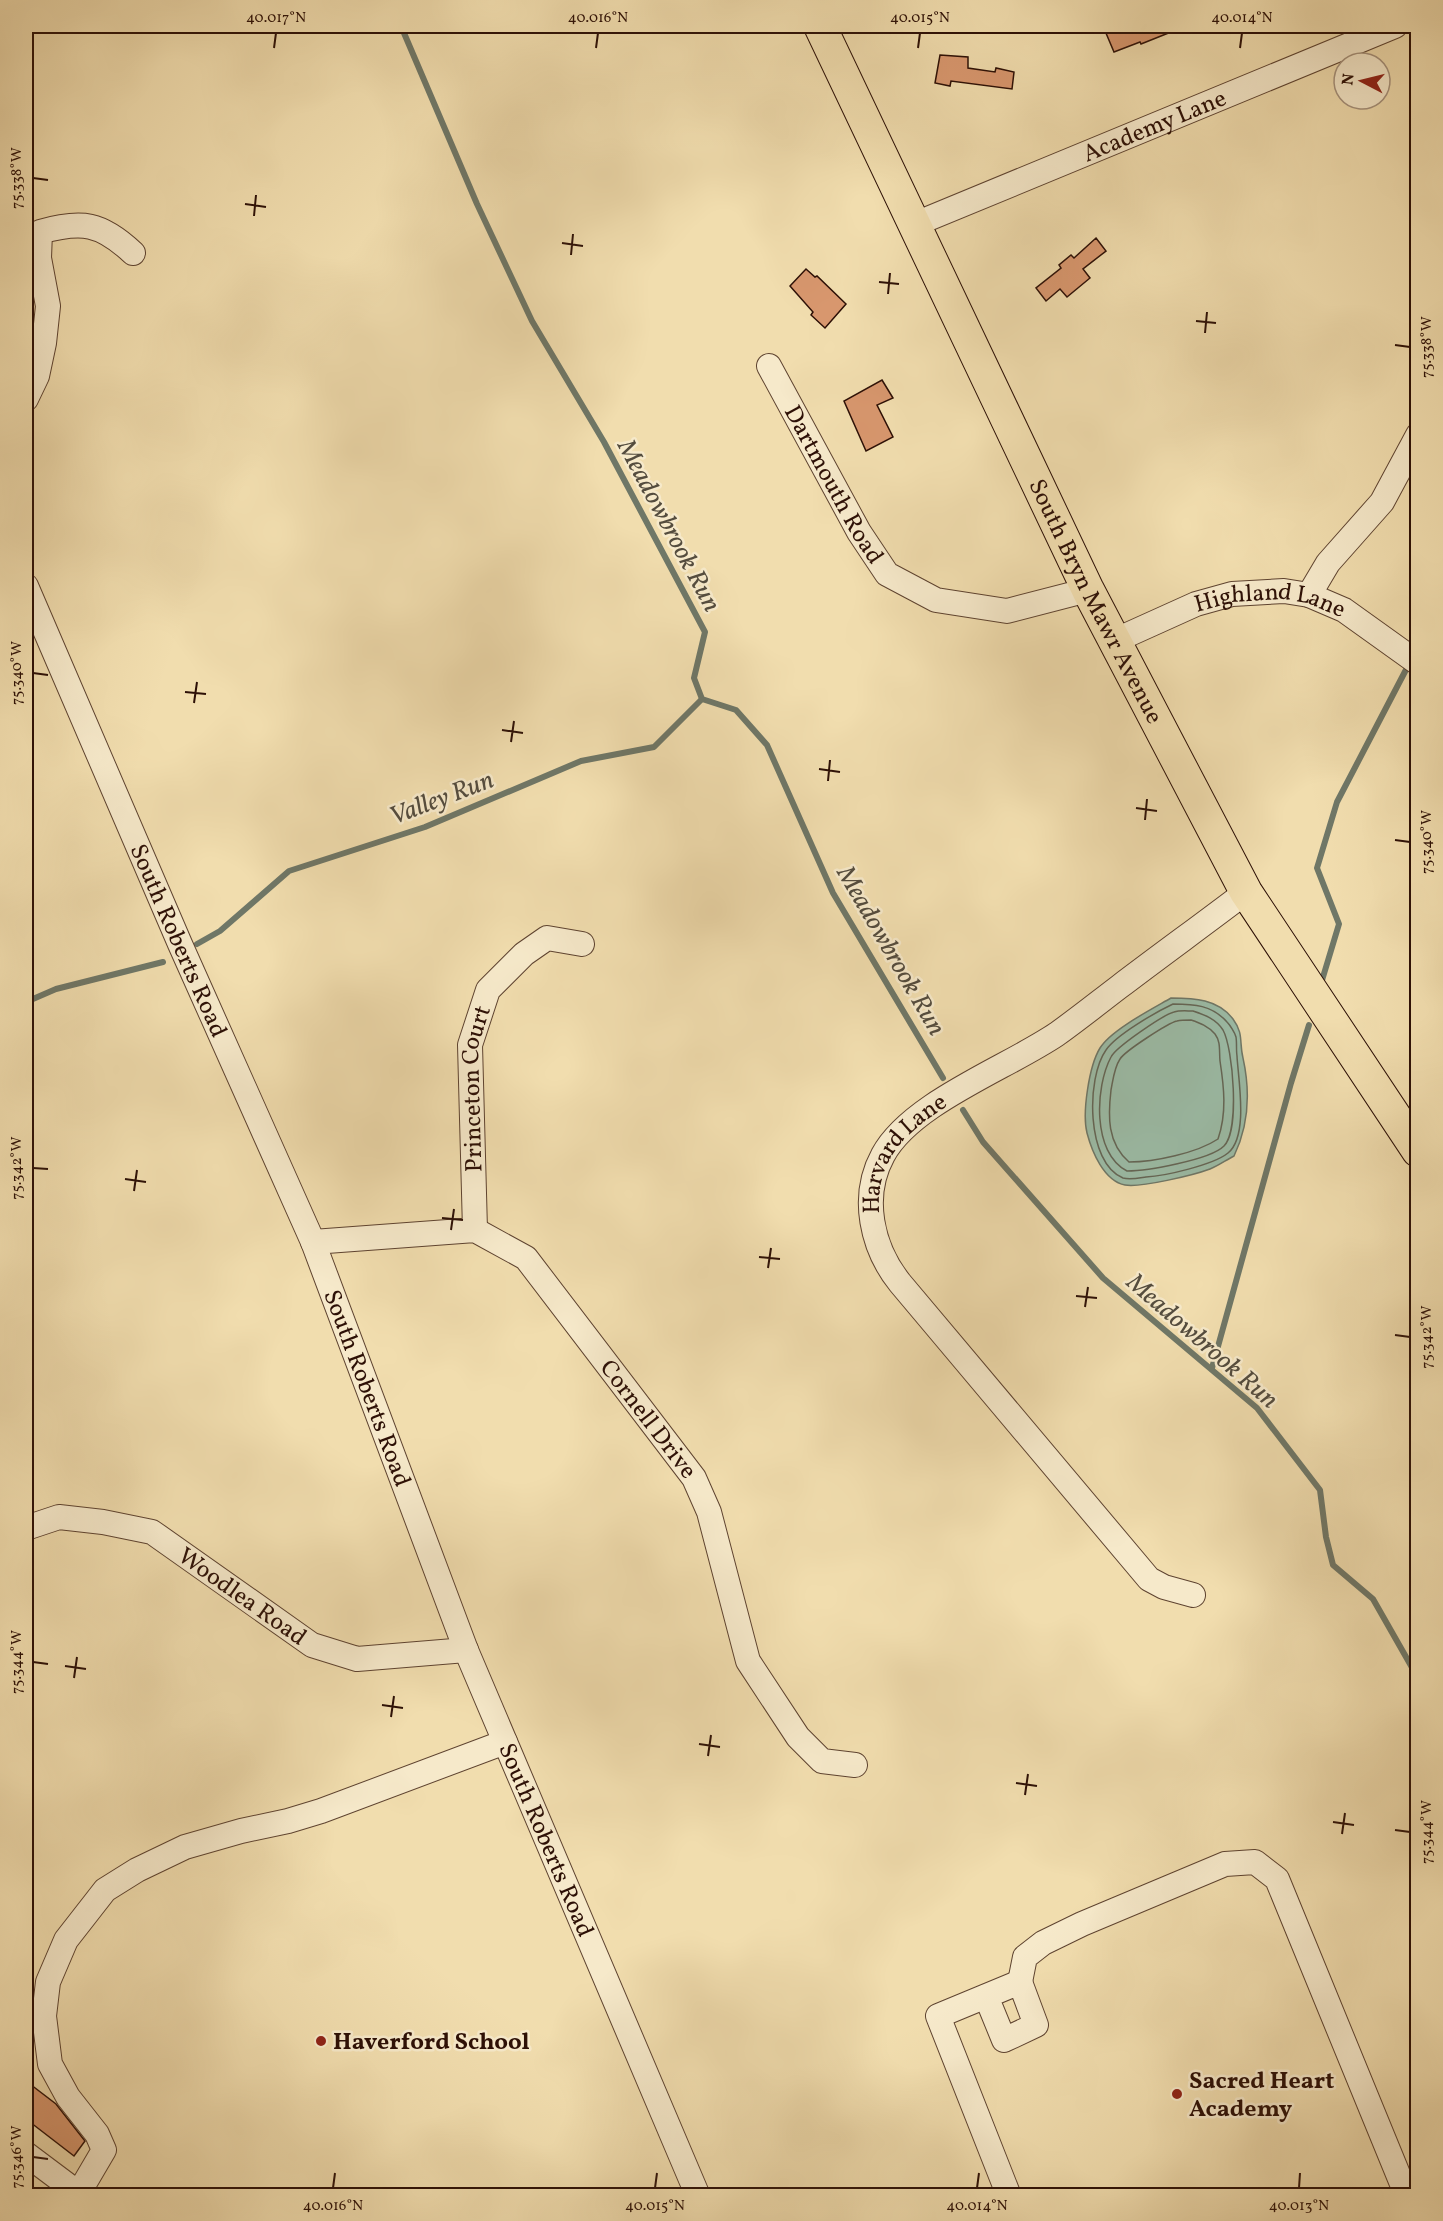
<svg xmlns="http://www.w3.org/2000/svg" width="1443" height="2221" viewBox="0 0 1443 2221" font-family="Vollkorn,serif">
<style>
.water{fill:#9bbca7;stroke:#6f7767;stroke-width:1.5}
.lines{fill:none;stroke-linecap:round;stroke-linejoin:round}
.shore{stroke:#646656;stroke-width:1.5}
.stream{stroke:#6f7767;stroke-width:6}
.building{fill:#d8976e;stroke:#2d1006;stroke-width:1.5}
.minor-casing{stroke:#5e4330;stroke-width:26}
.major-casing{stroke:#2d1006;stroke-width:34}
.minor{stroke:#f6e9ca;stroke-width:24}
.major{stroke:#f1ddae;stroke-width:32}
.ticks{fill:none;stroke:#2d1006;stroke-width:2}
.poi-dot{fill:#8f2418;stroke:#f6e9ca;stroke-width:2}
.labels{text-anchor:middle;stroke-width:5;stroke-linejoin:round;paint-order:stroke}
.street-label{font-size:24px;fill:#2d1006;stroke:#f6e9ca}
.poi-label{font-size:24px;font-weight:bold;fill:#2d1006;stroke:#f6e9ca;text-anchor:start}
.water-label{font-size:26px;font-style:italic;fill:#544c3e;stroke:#f6e9ca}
.neatline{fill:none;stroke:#2d1006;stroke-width:2}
.ticks-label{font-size:15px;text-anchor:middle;fill:#2d1006}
</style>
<rect width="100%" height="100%" fill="#f1ddae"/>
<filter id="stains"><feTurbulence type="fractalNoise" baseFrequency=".00333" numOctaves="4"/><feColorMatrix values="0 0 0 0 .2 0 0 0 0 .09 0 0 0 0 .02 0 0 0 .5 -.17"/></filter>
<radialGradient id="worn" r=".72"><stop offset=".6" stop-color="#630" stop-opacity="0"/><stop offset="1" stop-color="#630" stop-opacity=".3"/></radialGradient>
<!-- water -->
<path class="water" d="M1171 998C1194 998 1218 999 1233 1019 1244 1034 1239 1042 1243 1058 1250 1090 1249 1125 1234 1156 1226 1160 1218 1166 1210 1169 1194 1175 1140 1188 1125 1185 1104 1181 1092 1152 1087 1133 1082 1113 1089 1066 1100 1048 1111 1030 1152 1009 1171 998Z"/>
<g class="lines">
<!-- shore -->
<g class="shore">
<path d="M1173 1004C1194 1004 1212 1005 1227 1022 1230 1025 1235 1033 1236 1037 1237 1043 1236 1050 1237 1056 1238 1078 1249 1136 1228 1153 1213 1165 1165 1176 1146 1177 1139 1178 1130 1180 1123 1178 1086 1163 1086 1078 1106 1050 1116 1035 1156 1012 1173 1004Z"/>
<path d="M1193 1011C1205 1015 1216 1019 1223 1030 1233 1048 1240 1130 1224 1146 1210 1160 1146 1171 1127 1171 1092 1153 1095 1087 1111 1057 1116 1047 1163 1015 1174 1012 1180 1010 1187 1011 1193 1011Z"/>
<path d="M1191 1020C1200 1023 1208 1026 1215 1034 1221 1042 1219 1051 1220 1061 1224 1087 1227 1113 1218 1139 1197 1153 1154 1162 1129 1162 1107 1143 1108 1116 1111 1090 1113 1080 1114 1068 1120 1059 1125 1051 1168 1023 1177 1021 1181 1020 1187 1020 1191 1020Z"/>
</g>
<!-- stream -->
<g class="stream">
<path d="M401 26 477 204 532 321 604 442 705 632 694 678 702 699 736 710 767 745 833 893 943 1078"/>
<path d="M197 944 220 931 289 871 425 827 581 761 654 747 702 699"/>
<path d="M1320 987 1339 924 1317 868 1337 802 1410 662"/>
<path d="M26 1002 56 989 163 962"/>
<path d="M963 1110 983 1142 1103 1278 1257 1408 1320 1490 1326 1537 1333 1565 1373 1599 1418 1678"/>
<path d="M1212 1368 1291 1083 1309 1025"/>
</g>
</g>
<!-- building -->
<g class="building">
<path d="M1103 26H1186L1141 44 1140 42 1114 52Z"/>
<path d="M940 55 968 57V68L995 72 996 68 1014 72 1012 89 951 81 950 86 935 83Z"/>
<path d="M1096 238 1106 251 1083 269 1090 278 1067 297 1060 289 1046 301 1036 288 1061 268 1059 265 1071 255 1074 258Z"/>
<path d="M806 269 815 277 817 276 846 304 825 328 811 315 813 312 790 286Z"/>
<path d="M882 380 893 398 877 405 893 437 866 451 844 401Z"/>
<path d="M26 2081 56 2104 85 2141 74 2156 26 2119Z"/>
</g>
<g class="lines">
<!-- minor casing -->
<g class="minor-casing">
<g id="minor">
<path id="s1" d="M913 225 1395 26"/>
<path id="s2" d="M769 366 859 532 887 574 936 600 1007 611 1088 590"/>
<path d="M26 399 37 376 44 343 48 306 39 258 40 232C82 220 101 223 133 253"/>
<path id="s3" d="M26 586 180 944 313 1242 466 1650 698 2196"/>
<path d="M1309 595 1328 563 1382 502 1418 435"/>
<path id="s4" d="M1114 641 1196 604 1232 594 1284 591 1309 595 1344 610 1418 663"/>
<path id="s5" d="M475 1230 470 1045 488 990 524 954 547 938 582 944"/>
<path id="s6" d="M313 1242 475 1230 526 1258 694 1478 709 1512 748 1661 798 1737 822 1761 855 1765"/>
<path id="s7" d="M26 1528 59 1517 103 1522 152 1532 312 1645 357 1659 466 1650"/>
<path id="s8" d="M1193 1595 1164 1587 1149 1579 900 1283C872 1248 860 1197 883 1155 911 1103 1007 1068 1057 1034 1078 1019 1098 1003 1119 987 1161 955 1204 924 1246 892"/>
<path d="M1020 1982 1025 1957 1043 1943 1082 1924 1225 1864 1255 1862 1277 1879 1407 2196"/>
<path d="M986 1996 1004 2040 1036 2025 1020 1982 938 2016 1009 2196"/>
<path d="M26 2154 78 2193"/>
<path d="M77 2196 104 2150 97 2134 68 2097 50 2064 44 2016 48 1982 66 1940 105 1890 137 1870 185 1847 241 1831 288 1821 321 1811 505 1742"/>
</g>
</g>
<!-- major casing -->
<g class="major-casing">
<g id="major">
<path id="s9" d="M820 26 1088 590 1246 892 1418 1151"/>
</g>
</g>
<!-- minor -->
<use href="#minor" class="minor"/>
<!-- major -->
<use href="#major" class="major"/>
</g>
<!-- ticks -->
<path class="ticks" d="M274 48 276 33M596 48 598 33M918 48 920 33M1240 48 1242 33M33 178 48 180M245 204 266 207M254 216 256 195M562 243 583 246M571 255 573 234M879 282 899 284M888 294 890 273M1196 321 1216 323M1205 333 1207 312M1395 345 1410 347M33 673 48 675M185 692 206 694M194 703 197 682M502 730 523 733M511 742 514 721M819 769 840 772M828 781 830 760M1136 808 1157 811M1145 820 1147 799M1395 840 1410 842M33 1168 48 1169M125 1179 146 1182M134 1191 137 1170M442 1218 463 1220M451 1230 454 1209M759 1257 780 1259M768 1268 771 1248M1076 1296 1097 1298M1085 1307 1088 1287M1395 1335 1410 1337M33 1662 48 1664M65 1666 86 1669M74 1678 77 1657M382 1705 403 1708M391 1717 394 1696M699 1744 720 1747M708 1756 711 1735M1016 1783 1037 1786M1025 1795 1028 1774M1333 1822 1354 1825M1395 1830 1410 1832M1342 1834 1345 1813M33 2157 48 2159M333 2188 335 2173M655 2188 657 2173M977 2188 979 2173M1299 2188 1300 2173"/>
<!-- markers -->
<g class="poi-dot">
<circle cx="321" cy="2041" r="6"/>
<circle cx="1177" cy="2094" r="6"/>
</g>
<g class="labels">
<!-- street labels -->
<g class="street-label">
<text dy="8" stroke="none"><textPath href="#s1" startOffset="261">Academy Lane</textPath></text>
<text dy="8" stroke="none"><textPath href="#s2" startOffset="135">Dartmouth Road</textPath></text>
<text dy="8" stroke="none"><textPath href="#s9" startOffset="638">South Bryn Mawr Avenue</textPath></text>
<text dy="8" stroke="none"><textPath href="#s4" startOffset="166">Highland Lane</textPath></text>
<text dy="8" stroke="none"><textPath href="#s3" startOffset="386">South Roberts Road</textPath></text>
<text dy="8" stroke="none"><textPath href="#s5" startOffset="142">Princeton Court</textPath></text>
<text dy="8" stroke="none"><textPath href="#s8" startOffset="582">Harvard Lane</textPath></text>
<text dy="8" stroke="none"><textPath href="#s3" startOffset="872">South Roberts Road</textPath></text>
<text dy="8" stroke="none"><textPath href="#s6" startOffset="423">Cornell Drive</textPath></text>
<text dy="8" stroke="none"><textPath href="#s7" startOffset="240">Woodlea Road</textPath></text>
<text dy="8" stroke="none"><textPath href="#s3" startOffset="1358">South Roberts Road</textPath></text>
</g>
<!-- poi labels -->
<g class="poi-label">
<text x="333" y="2049">Haverford School</text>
<text x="1189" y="2088">Sacred Heart<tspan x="1189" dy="28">Academy</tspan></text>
</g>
<!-- water labels -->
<g class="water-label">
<text transform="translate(670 525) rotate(62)" y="9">Meadowbrook Run</text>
<text transform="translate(441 797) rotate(-21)" y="9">Valley Run</text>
<text transform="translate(892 950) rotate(60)" y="9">Meadowbrook Run</text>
<text transform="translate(1203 1340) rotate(41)" y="9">Meadowbrook Run</text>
</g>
</g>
<!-- margin -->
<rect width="1443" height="2221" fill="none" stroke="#f1ddae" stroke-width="66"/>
<!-- north arrow -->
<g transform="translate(1362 81) rotate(277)"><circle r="28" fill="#f6e9ca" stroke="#a6927c" stroke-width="1.5"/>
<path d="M0-4.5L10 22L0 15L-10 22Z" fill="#8f2418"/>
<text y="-9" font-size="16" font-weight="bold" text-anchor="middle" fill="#2d1006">N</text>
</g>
<rect x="33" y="33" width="1377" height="2155" class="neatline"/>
<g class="ticks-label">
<text x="276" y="22">40.017°N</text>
<text x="598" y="22">40.016°N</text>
<text x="920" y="22">40.015°N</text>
<text x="1242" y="22">40.014°N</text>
<text transform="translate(16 178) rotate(-90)" y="5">75.338°W</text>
<text transform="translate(1426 347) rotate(-90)" y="5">75.338°W</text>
<text transform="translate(16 673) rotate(-90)" y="5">75.340°W</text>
<text transform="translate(1426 842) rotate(-90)" y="5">75.340°W</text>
<text transform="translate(16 1168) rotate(-90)" y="5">75.342°W</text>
<text transform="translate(1426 1337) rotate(-90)" y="5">75.342°W</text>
<text transform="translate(16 1662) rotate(-90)" y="5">75.344°W</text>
<text transform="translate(1426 1832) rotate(-90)" y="5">75.344°W</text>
<text transform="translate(16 2157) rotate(-90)" y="5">75.346°W</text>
<text x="333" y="2210">40.016°N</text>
<text x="655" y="2210">40.015°N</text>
<text x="977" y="2210">40.014°N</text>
<text x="1299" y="2210">40.013°N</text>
</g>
<rect width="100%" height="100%" filter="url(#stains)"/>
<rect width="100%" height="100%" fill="url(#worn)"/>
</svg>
